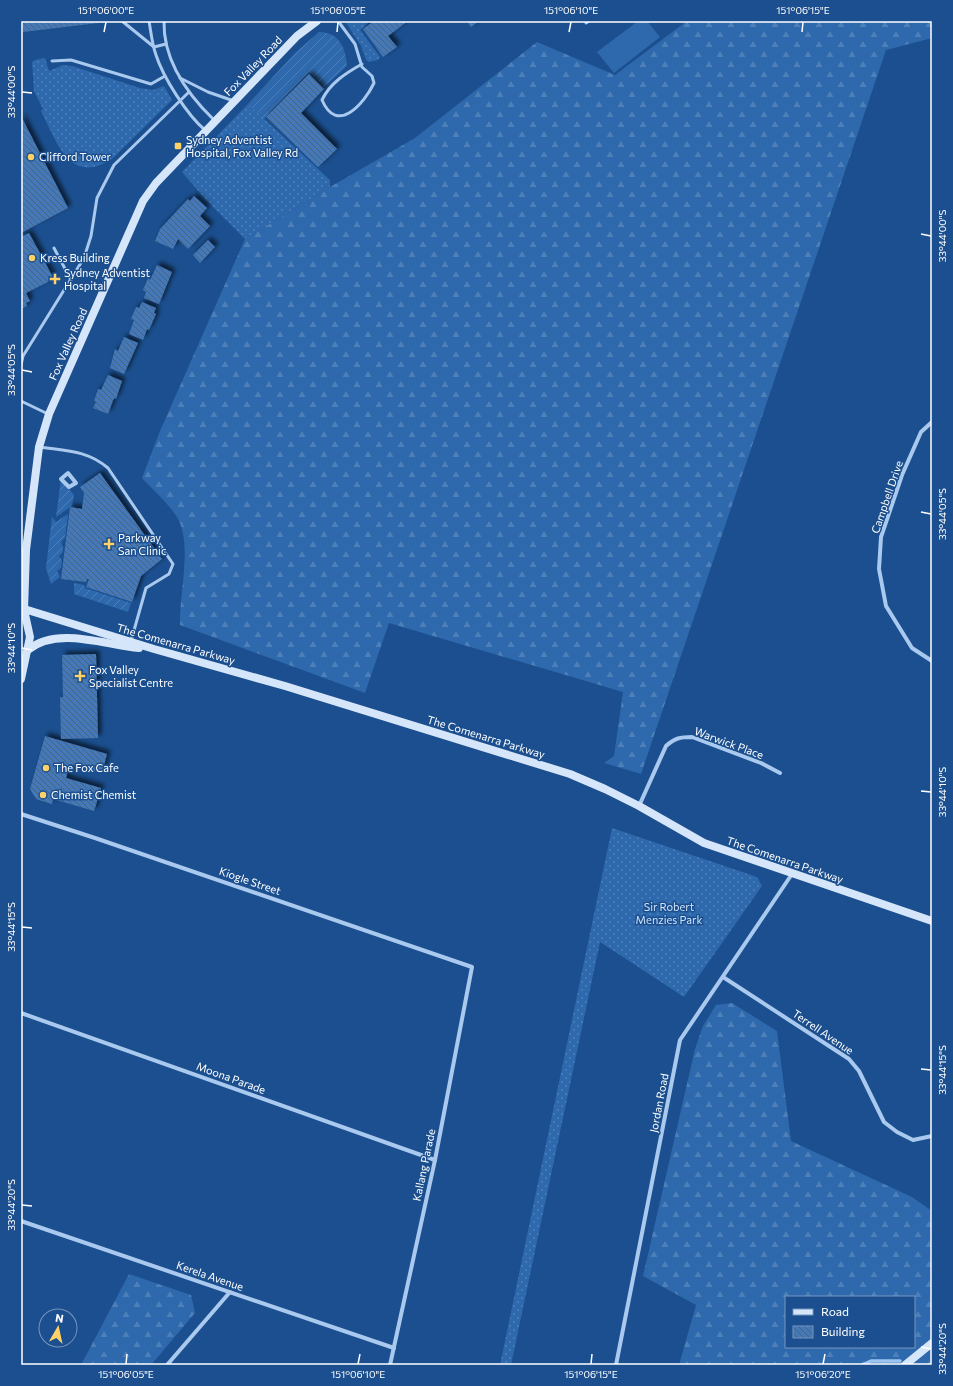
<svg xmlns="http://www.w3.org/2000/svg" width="953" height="1386" viewBox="0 0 953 1386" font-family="Commissioner,sans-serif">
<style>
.grass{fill:url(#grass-dots)}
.forest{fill:url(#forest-firs);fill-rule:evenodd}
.garden{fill:url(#garden-furrows)}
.pitch{fill:#2e69ad}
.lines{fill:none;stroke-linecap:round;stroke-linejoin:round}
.stream{stroke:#9cc4f0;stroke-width:3.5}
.building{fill:url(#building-back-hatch);filter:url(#shadow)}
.lane{stroke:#a9c9ee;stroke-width:3}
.street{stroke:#a9c9ee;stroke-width:4}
.secondary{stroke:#d6e6fa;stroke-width:8}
.ticks{fill:none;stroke:#fff;stroke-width:1.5}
.poi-dot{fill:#ffd166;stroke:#1b4f8f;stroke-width:1.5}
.labels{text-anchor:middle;stroke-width:3;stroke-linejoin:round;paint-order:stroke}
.street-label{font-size:11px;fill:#fff;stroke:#1b4f8f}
.poi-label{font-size:11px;fill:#fff;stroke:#1b4f8f;text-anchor:start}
.park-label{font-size:11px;fill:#cfe3fa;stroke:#1b4f8f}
.neatline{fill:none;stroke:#fff;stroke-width:1.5}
.ticks-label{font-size:10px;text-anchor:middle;fill:#fff}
</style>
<defs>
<pattern id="grass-dots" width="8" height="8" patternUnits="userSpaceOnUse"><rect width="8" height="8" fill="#2e69ad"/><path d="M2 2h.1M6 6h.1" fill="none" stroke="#4d80b9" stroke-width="1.8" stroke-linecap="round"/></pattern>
<pattern id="forest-firs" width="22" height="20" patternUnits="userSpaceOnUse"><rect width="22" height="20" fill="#2e69ad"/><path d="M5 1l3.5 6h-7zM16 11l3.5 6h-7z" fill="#4d80b9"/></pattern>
<pattern id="garden-furrows" width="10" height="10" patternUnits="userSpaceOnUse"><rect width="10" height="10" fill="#2e69ad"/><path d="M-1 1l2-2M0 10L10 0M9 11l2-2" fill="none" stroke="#4d80b9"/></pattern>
<pattern id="building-back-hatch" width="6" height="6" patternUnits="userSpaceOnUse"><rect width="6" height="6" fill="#4478b7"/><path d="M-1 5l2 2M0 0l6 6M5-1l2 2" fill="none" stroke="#486282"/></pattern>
<filter id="shadow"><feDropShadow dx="3.5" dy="-3.5" stdDeviation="2" flood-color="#0009"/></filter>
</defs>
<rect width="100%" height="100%" fill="#1b4f8f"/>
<!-- grass -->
<g class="grass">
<path d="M345 21H371L360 30 380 57 378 60 369 62 366 60 361 46Z"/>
<path d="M45 58 49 71 63 65 72 66 140 88 153 90 164 86 172 100 112 159C69 186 57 142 41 111L43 109 34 91 32 62 35 60Z"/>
<path d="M248 104 330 180V187L245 239 205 199 182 172Z"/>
<path d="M612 828 757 877 762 886 684 997 600 942 511 1365H500Z"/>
</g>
<!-- forest -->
<g class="forest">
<path d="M687 21H932V38L886 50 641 774 604 763 614 756 623 692 389 623 365 693 180 625C179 594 193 543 177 517 168 503 153 490 142 478L160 431 245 239 330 187 415 138 537 42 615 75Z"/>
<path d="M732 1003 777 1031 791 1141 912 1197 932 1211V1365H679L696 1305 643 1276 695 1049 703 1026 716 1005ZM786 1297H914V1347H786Z"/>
<path d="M129 1274 191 1295 195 1313 151 1365H81Z"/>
</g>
<!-- garden -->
<g class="garden">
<path d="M319 32C339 32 346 48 347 66L324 87 309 72 264 119 248 104 295 53Z"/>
<path d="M61 479 74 495 72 506 56 517Z"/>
<path d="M68 514 65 538 61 542 63 547V552L59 556 62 561 61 568 57 571 60 577 51 584 46 568 52 517 56 522Z"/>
<path d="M74 583 84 585 85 588 131 603 128 612 74 594Z"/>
</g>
<!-- pitch -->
<path class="pitch" d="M638 21H647L660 37 614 73 597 52Z"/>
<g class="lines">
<!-- stream -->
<path class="stream" d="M862 1365 871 1361H900"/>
</g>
<!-- building -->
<g class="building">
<path d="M22 21H107V22L23 32Z"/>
<path d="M374 21H408L388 36 397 47 383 57 363 29Z"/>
<path d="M467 21H479L471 27Z"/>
<path d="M309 74 324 89 301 113 337 149 318 167 266 117Z"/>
<path d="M21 116 68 208 21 233Z"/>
<path d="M194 196 207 208 200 216 210 226 188 249 178 239 173 249 155 241 160 229 188 199 190 201Z"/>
<path d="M29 233 54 279 26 293 30 301 26 303 27 306 21 309V237Z"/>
<path d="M208 240 215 247 200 263 193 255Z"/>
<path d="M157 265 172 272 159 304 144 298 146 292 143 290 148 278 150 280Z"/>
<path d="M142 302 156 308 154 313 156 314 149 330 147 329 143 340 129 334 134 320 131 319 136 307 139 308Z"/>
<path d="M124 337 138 343 124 374 110 368 115 349 118 351Z"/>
<path d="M108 375 122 381 116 399 114 398 108 414 93 408 96 402 94 401 98 389 101 390Z"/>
<path d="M100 473 162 559 141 576 132 602 86 587 89 579H87L86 582 61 579 70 507 82 509 84 493 80 487Z"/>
<path d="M96 654 98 738 61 739 60 697H63L62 655Z"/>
<path d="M45 736 107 754 102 773 70 764 66 778 101 788 94 811 53 799 52 804 36 799 30 789Z"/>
</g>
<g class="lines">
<!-- lane -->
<g class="lane">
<path d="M122 21 154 47 166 44"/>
<path d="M149 21C151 32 152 44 156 55 163 77 187 115 205 130"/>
<path d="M164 21C163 60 188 95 215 121"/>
<path d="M338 21 355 44 362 67 372 76 374 83C364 104 337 135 322 100 330 83 346 73 362 64"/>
<path d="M586 23 589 21"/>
<path d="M52 61 71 60 151 84 165 76"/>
<path d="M180 78 208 92 234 101"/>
<path d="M54 248 71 280"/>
<path d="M21 365 23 356 84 258 91 236 97 198 114 165 189 92"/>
<path d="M21 401 48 414"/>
<path d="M39 447C66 451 87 450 108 468L173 564 169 574 146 588 131 641"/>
</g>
<!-- street -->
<g class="street">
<path d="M932 422 921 432 902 475 881 537 879 569 886 606 912 648 932 661"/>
<path d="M68 473 76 483 69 487 61 479Z"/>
<path d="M639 806 666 746C675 738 680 737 692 737L761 763 780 773"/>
<path d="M21 814 95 838 472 967 435 1160 390 1365"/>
<path d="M723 977 849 1059 859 1071 884 1122 897 1132 913 1140 932 1136"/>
<path d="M21 1013 435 1160"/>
<path d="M21 1221 394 1348"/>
<path d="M167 1365 230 1292"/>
<path d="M616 1365 680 1040 792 874"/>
</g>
<!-- secondary -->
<g class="secondary">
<path d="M21 608 154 649 285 686 570 774 605 789 639 806 704 843 932 921"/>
<path d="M28 650C57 626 105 645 139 648"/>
<path d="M21 679 30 637 24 610 26 550 39 447 49 414 143 201 156 183 297 36 317 21"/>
<path d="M905 1365 932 1343"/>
</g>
</g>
<!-- ticks -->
<path class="ticks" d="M104 32 106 22M337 32 338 22M569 32 571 22M802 32 803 22M22 92 32 93M921 234 931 236M22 370 32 372M921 512 931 514M22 648 32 650M921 791 931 792M22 927 32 928M921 1069 931 1070M22 1205 32 1206M921 1347 931 1349M126 1364 127 1354M358 1364 360 1354M591 1364 592 1354M823 1364 825 1354"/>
<!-- markers -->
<g class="poi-dot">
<rect x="174" y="142" width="8" height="8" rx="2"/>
<circle cx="31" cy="157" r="4"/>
<circle cx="32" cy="258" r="4"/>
<path d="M53 273h4v4h4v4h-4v4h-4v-4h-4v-4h4z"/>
<path d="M107 538h4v4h4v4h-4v4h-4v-4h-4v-4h4z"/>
<path d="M78 670h4v4h4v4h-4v4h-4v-4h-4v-4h4z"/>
<circle cx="46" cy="768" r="4"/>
<circle cx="43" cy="795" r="4"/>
</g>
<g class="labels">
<!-- street labels -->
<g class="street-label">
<text transform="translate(253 66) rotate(-46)" y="4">Fox Valley Road</text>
<text transform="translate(68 344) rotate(-66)" y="4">Fox Valley Road</text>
<text transform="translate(887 497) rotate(-71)" y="4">Campbell Drive</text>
<text transform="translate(176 644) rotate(16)" y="4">The Comenarra Parkway</text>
<text transform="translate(486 737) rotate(17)" y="4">The Comenarra Parkway</text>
<text transform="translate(729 743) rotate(20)" y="4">Warwick Place</text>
<text transform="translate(785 860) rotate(19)" y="4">The Comenarra Parkway</text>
<text transform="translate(250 881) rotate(19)" y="4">Kiogle Street</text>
<text transform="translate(823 1032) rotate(34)" y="4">Terrell Avenue</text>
<text transform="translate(231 1078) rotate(20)" y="4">Moona Parade</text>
<text transform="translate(659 1103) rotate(-79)" y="4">Jordan Road</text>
<text transform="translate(424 1165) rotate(-78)" y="4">Kallang Parade</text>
<text transform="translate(210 1276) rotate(19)" y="4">Kerela Avenue</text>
</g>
<!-- poi labels -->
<g class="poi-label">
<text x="186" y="144">Sydney Adventist<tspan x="186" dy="13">Hospital, Fox Valley Rd</tspan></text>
<text x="39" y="161">Clifford Tower</text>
<text x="40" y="262">Kress Building</text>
<text x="64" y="277">Sydney Adventist<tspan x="64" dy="13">Hospital</tspan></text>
<text x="118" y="542">Parkway<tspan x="118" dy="13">San Clinic</tspan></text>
<text x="89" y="674">Fox Valley<tspan x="89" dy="13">Specialist Centre</tspan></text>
<text x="54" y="772">The Fox Cafe</text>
<text x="51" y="799">Chemist Chemist</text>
</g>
<!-- park labels -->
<g class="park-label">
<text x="669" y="911">Sir Robert<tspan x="669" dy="13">Menzies Park</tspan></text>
</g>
</g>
<!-- border -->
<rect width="953" height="1386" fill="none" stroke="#1b4f8f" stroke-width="44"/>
<!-- legend -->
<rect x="785" y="1296" width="130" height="52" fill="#1b4f8f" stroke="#7695bc"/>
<rect x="793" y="1309" width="20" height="6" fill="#d6e6fa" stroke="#7695bc"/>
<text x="821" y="1316" font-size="12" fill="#ffffff">Road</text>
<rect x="793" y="1326" width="20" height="12" fill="url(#building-back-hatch)" stroke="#7695bc"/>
<text x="821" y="1336" font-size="12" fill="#ffffff">Building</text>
<!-- north arrow -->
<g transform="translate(58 1328) rotate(9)"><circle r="19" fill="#1b4f8f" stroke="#7695bc"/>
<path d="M0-3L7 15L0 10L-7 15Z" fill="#ffd166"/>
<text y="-6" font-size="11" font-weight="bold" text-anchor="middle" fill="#ffffff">N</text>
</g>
<rect x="22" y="22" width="909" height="1342" class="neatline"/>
<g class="ticks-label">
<text x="106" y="14">151°06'00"E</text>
<text x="338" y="14">151°06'05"E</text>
<text x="571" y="14">151°06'10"E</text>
<text x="803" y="14">151°06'15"E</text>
<text transform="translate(11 92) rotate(-90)" y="4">33°44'00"S</text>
<text transform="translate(942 236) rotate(-90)" y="4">33°44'00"S</text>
<text transform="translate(11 370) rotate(-90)" y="4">33°44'05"S</text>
<text transform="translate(942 514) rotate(-90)" y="4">33°44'05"S</text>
<text transform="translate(11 648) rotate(-90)" y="4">33°44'10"S</text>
<text transform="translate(942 792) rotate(-90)" y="4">33°44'10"S</text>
<text transform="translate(11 927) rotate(-90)" y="4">33°44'15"S</text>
<text transform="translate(942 1070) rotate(-90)" y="4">33°44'15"S</text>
<text transform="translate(11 1205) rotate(-90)" y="4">33°44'20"S</text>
<text transform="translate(942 1349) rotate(-90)" y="4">33°44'20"S</text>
<text x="126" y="1378">151°06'05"E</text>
<text x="358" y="1378">151°06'10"E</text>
<text x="591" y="1378">151°06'15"E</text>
<text x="823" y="1378">151°06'20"E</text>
</g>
</svg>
